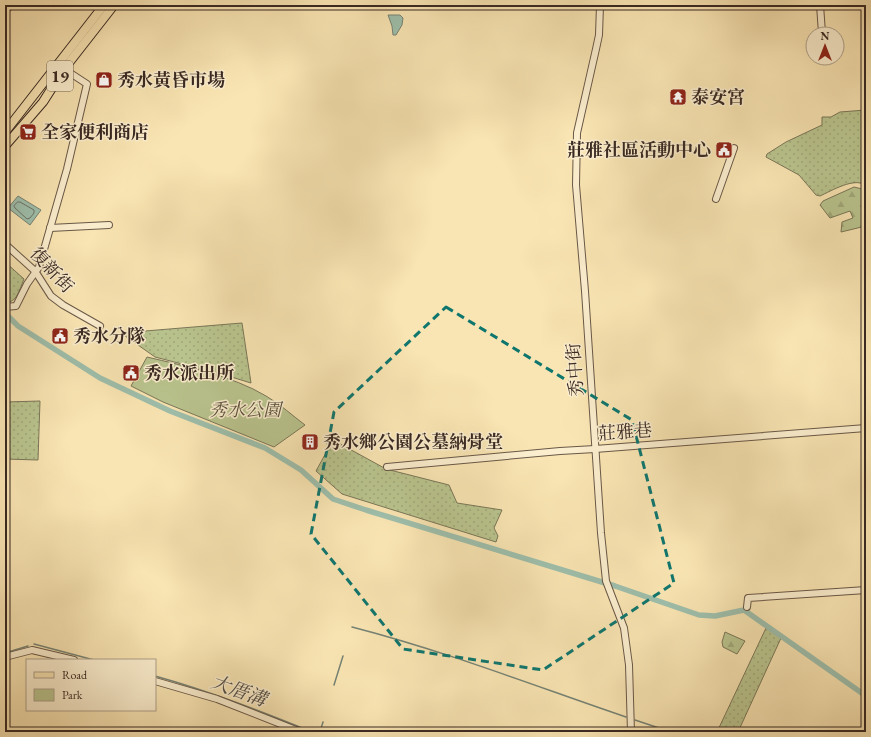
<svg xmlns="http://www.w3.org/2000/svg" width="871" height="737" font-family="'EB Garamond','Noto Serif TC',serif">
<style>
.grass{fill:url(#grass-dots);stroke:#7a7759}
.forest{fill:url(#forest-firs);stroke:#7a7759}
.park{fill:#bac58f;stroke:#7a7759}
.water{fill:#9ebfac;stroke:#768375}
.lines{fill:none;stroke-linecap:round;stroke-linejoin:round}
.shore{stroke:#6c7468;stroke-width:1}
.stream{stroke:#768375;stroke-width:1.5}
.canal{stroke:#9ebfac;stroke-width:5.5}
.minor-casing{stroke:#695847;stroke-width:8}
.major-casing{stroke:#392923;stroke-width:10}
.minor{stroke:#fbeece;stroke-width:6}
.major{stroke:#f9e5b3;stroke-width:8}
.marked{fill:none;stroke:#0f766e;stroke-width:3;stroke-dasharray:8 5;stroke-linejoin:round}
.labels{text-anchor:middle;stroke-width:3;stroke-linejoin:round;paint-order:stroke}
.shield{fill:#fbeece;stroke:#736456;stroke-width:1}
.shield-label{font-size:17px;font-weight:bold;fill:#392923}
.poi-label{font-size:18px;font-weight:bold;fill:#392923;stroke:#fbeece;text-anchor:start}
.street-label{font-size:18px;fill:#392923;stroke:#fbeece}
.park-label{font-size:18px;font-style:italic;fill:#59503e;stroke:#fbeece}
.water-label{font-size:19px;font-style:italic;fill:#524e45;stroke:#fbeece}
</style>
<defs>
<pattern id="grass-dots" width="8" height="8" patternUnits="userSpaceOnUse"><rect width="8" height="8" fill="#bac58f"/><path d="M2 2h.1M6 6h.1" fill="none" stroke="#a1a97b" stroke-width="1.8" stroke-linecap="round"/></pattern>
<pattern id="forest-firs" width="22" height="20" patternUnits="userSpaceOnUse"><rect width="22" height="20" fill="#bac58f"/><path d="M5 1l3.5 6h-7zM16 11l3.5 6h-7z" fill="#a1a97b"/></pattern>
</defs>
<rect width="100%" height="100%" fill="#f9e5b3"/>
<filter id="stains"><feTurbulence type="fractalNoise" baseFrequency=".005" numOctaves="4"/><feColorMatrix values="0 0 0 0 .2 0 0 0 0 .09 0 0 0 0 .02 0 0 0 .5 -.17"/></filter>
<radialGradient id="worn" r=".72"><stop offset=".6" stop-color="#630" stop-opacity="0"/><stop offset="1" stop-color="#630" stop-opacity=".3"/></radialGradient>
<g class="grass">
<path d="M866,110v76c-10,-10 -35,5 -46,10l-4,-1 -17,-20 -33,-18 1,-3 19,-12 36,-17v-8h9l9,-5z"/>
<path d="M5,262l19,17c-5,11 -6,23 -19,24z"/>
<polygon points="242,323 251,383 228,376 155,357 121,333"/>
<polygon points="40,401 38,460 5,459 5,402"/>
<polygon points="333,440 386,469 449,485 457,503 502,510 494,528 498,536 496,542 342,494 316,471"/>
<polygon points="766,628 781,638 738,732 717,732"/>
</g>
<g class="forest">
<polygon points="854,187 862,189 866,192 866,226 841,232 842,222 853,218 850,211 830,218 820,205 823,201"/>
<polygon points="725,632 745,641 737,654 723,647 722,642"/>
</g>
<path class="park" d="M147,357c38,9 86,19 119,39 14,8 27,20 39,29l-31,22 -111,-45 -32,-16z"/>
<g class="water">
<polygon points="388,15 400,15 403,18 402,25 396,35 393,35 392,26"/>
<polygon points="18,196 41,210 30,225 8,208"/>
</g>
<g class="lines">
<polygon class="shore" points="18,202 20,202 34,210 34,213 30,218 27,219 15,208 14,206"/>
<g class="stream">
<path d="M352,627c93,24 183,59 274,90"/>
<polyline points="34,644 94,660"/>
<polyline points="5,653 28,646"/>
<path d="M155,676c54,15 105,35 157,56"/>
<polyline points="334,685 343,656"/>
<polyline points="635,720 671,732"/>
<polyline points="320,732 323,722"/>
</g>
<polyline class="canal" points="5,313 18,326 100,378 170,411 265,448 301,470 333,499 366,510 615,586 699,615 715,616 744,610 866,696"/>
<g class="minor-casing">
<g id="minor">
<polyline points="600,5 599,35 596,49 577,133 576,185 585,291 601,533 606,581 624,628 629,665 631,732"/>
<polyline points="820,5 822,33"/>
<polyline points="5,10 12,5"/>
<polyline points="716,199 734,148"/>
<polyline points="50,228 109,225"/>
<polyline points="5,244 35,271 51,296 63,305 100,326"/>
<polyline points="5,307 16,306 27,284 39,267 67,169 87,84 61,67"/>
<polyline points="387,467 560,451 595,449 866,428"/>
<polyline points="747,607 748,598 866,590"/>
<polyline points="5,657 32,650 74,660"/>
<polyline points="155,681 217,699 301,732"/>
</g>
</g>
<g class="major-casing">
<g id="major">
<polyline points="5,132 104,5"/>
<polyline points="5,146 43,102 64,69 114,5"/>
</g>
</g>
<use href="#minor" class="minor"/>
<use href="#major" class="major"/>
</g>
<path class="marked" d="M446,307l186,113 42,163 -131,87 -140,-21 -92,-115 23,-122z"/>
<defs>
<g id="shop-square" transform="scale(0.9)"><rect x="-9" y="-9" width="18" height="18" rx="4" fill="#8f2418" stroke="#fbeece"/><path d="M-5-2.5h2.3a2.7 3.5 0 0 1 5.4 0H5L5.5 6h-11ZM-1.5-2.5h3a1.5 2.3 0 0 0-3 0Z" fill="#fff"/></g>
<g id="temple-square" transform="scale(0.9)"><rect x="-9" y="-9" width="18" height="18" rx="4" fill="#8f2418" stroke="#fbeece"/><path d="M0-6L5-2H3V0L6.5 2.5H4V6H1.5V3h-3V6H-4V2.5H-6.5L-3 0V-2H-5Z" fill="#fff"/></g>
<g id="supermarket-square" transform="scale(0.9)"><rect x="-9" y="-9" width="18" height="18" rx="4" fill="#8f2418" stroke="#fbeece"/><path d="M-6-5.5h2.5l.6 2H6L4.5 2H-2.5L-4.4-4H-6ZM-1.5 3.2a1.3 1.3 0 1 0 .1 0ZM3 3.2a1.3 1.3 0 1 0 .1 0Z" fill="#fff"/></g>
<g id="civic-square" transform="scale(0.9)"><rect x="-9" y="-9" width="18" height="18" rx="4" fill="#8f2418" stroke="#fbeece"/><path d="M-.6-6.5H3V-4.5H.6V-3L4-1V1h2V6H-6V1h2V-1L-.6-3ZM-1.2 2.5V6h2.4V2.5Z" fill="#fff"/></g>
<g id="building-square" transform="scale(0.9)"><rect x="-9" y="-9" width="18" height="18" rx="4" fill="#8f2418" stroke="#fbeece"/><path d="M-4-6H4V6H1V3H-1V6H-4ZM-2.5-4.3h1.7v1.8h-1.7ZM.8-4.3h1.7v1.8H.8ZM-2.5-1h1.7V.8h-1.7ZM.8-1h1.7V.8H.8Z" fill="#fff"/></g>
</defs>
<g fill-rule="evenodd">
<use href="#shop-square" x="104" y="80"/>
<use href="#temple-square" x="678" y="97"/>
<use href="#supermarket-square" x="28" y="132"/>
<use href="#civic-square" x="724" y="150"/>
<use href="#civic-square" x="60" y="336"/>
<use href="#civic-square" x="131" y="373"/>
<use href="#building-square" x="310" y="442"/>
</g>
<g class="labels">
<rect class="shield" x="47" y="61" width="26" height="30" rx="3"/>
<g class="shield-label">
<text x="60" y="82">19</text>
</g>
<g class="poi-label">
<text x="117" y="86">秀水黃昏市場</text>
<text x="691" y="103">泰安宮</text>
<text x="41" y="138">全家便利商店</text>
<text x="711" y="156" text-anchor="end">莊雅社區活動中心</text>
<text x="73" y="342">秀水分隊</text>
<text x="144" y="379">秀水派出所</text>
<text x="323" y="448">秀水鄉公園公墓納骨堂</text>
</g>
<g class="street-label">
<text transform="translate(52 270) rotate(47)" y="6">復新街</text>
<text transform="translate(575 370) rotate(-94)" y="6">秀中街</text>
<text transform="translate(625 432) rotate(-4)" y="6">莊雅巷</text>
</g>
<g class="park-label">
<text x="245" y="416">秀水公園</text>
</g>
<g class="water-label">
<text transform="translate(239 690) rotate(20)" y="7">大厝溝</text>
</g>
</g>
<rect width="871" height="737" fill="none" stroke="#f9e5b3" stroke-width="20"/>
<rect x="6" y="6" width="859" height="725" fill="none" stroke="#392923" stroke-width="2"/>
<rect x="10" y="10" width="851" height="717" fill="none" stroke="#392923"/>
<rect x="26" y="659" width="130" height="52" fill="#fbeece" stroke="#ad9f8a"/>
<rect x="34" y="672" width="20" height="6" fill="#f9e5b3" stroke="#ad9f8a"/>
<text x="62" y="679" font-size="12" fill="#392923">Road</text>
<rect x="34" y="689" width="20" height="12" fill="#bac58f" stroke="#ad9f8a"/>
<text x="62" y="699" font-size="12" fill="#392923">Park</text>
<g transform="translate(825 46)"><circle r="19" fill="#fbeece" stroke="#ad9f8a"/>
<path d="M0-3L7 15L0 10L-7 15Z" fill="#8f2418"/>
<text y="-6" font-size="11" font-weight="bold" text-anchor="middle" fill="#392923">N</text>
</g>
<rect width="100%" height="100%" filter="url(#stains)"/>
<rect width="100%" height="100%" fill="url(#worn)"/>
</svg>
